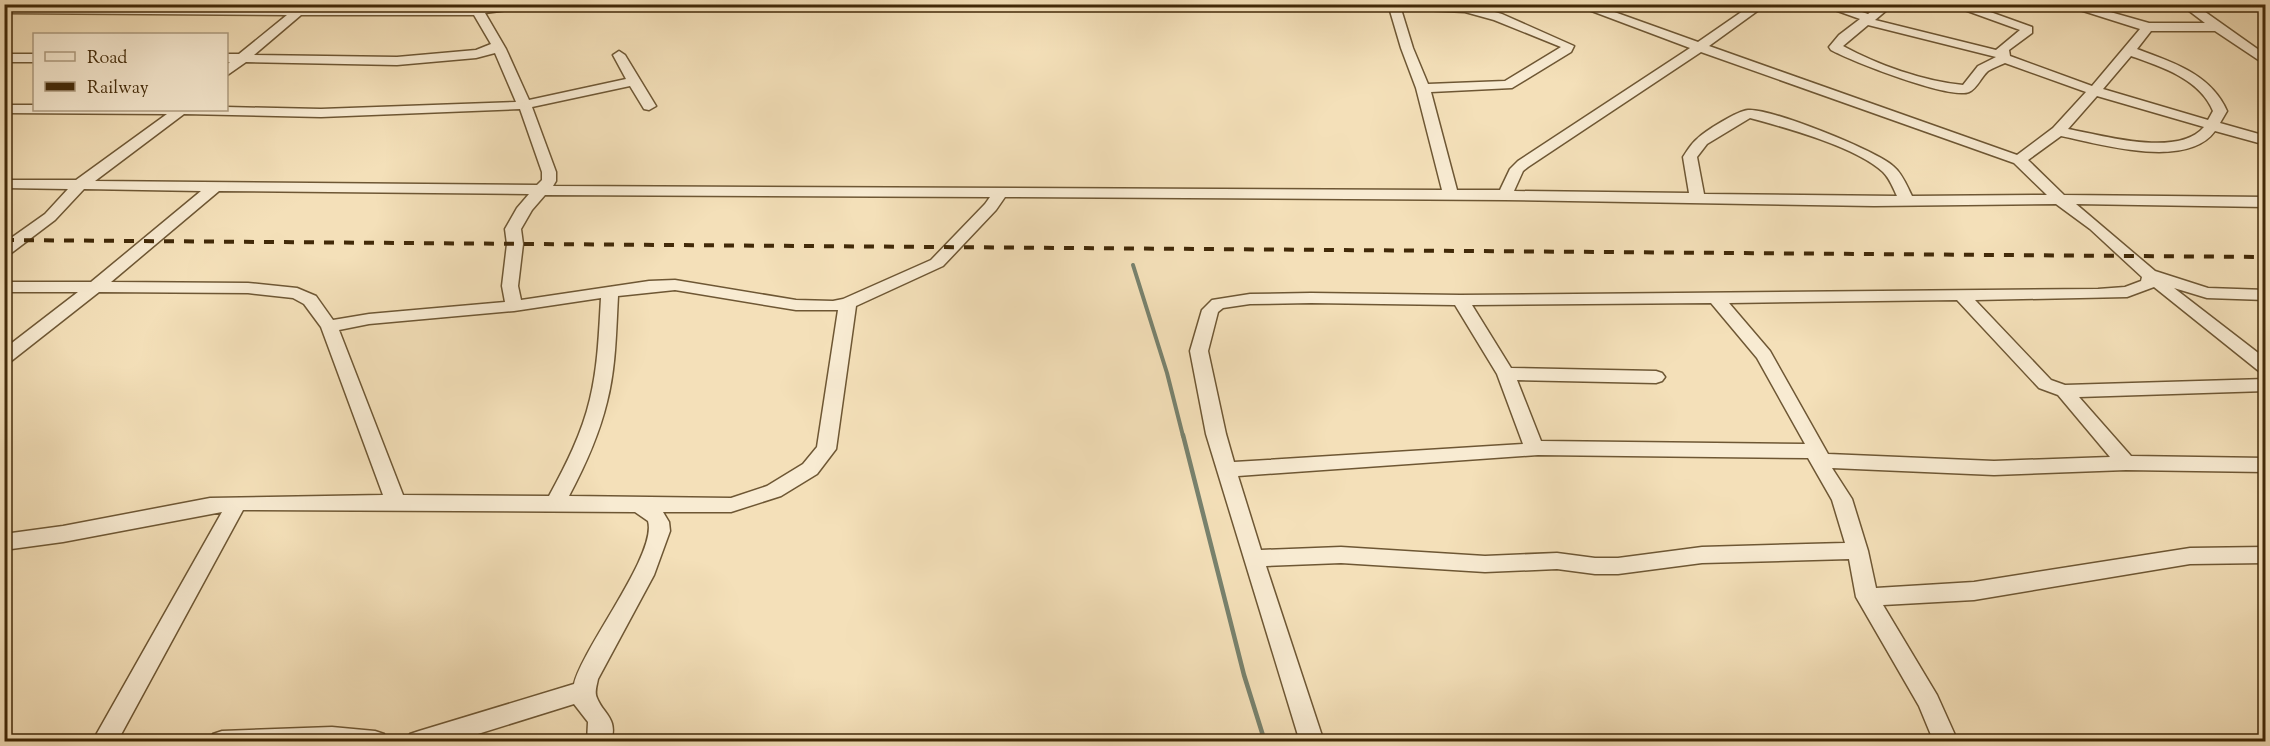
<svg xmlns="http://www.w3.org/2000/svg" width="2270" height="746" font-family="'Sorts Mill Goudy',serif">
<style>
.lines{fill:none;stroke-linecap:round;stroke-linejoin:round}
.stream-far1{stroke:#78826e;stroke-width:4}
.stream{stroke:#78826e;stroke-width:4.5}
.minor-casing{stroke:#6e5734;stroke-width:3}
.minor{fill:#f8ebd2;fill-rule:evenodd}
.rail{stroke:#412908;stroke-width:4;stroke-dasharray:10 10;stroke-linecap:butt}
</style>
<rect width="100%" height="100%" fill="#f4e0b9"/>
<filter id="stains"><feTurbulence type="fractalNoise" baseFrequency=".00333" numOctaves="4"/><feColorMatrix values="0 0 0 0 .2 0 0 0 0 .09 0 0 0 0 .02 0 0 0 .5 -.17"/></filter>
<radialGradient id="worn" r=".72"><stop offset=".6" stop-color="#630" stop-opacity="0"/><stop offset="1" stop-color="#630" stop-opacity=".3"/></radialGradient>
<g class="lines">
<polyline class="stream-far1" points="1133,265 1167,373 1183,436"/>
<polyline class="stream" points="1183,435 1244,675 1265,742"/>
<g class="minor-casing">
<g id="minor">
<path d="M496,4h32l-6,4 -37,5 21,36 23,51 97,-21 -13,-24 6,-4 6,4 31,51 -7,4 -5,-1 -14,-23 -98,21 24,65v9l-3,5 889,4 -26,-102 -15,-40 -13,-44h78l36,10 72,32 -3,6 -59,36 -81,4 26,98h43l10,-21 8,-8 172,-113 -117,-44h19l106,38 55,-38h14l-58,42 308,109 36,-27 33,-36 -81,-29c-5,2 -12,5 -17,8 -7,6 -11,18 -19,21 -19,8 -118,-31 -138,-42l-2,-3 10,-12 21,-16 -42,-15h20l30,10 12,-10h14l-19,16 121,30 24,-20 -72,-26h20l64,23v6l-23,17 1,6 82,30 48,-57 -79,-25h21l67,19h56l-25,-19h14l72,51v10l-51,-34h-64l-14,18c35,13 74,25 90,62l-7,12 46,13v9l-51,-14c-28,39 -115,13 -154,5l-33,24 36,35 202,2v10l-190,-3 79,67 53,17 58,2v10l-59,-2 -33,-10 92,71v15l-6,-2 -106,-85 -27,10 -152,3 76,80 14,5 201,-6v12l-187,6 52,59 135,2v14l-140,-2 -132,5 -162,-7 20,31 16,52 8,37 98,-6 216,-34 76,-1v16l-76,1 -216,36 -91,5 54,90 18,40v7h-24v-7l-12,-29 -63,-109 -7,-38 -147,4 -84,11h-23l-38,-5 -72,3 -144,-9 -75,3 58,176h-24l-94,-308 -16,-83 12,-41 10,-10 38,-6 61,-1 149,2 638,-6 27,-2 16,-6 1,-4 -52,-48 -34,-25 -182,2 -369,-6 -500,-3 -9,13 -53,56 -87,40 -20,143 -19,25 -36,22 -50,16h-68l6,10 1,9 -16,44 -56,104c-1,6 -4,13 -1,19 7,17 21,20 14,44h-24l1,-20 -14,-18 -122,38h-45l3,-8 9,-3 155,-47c9,-37 84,-131 74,-163l-13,-9 -392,-2 -126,232h-25l130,-230 -159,30 -59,8v-16l59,-8 147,-28 173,-3 -62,-168 -17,-23 -11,-6 -45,-5 -149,-1 -89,70 -6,2v-15l74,-57h-74v-10h87l110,-91 -117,-2 -29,31 -45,34 -6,2v-13l41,-29 23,-25 -64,-1v-8h72l91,-66 -163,-1v-8h30v5h192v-3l95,2 195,-7 -21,-49 -19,5 -79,7 -151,-3 -20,14v-11l4,-3h-4v-8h13l48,-39 -283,-2v-8l436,4zM1401,9l64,3 29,8 67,27 -56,34 -77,3 -15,-36zM301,15h173l17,29 -15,6 -79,7 -143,-2zM1868,25l128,32 -18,9 -15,19c-40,-4 -85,-20 -120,-39zM1701,52l313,111 33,32 -135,1c-5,-10 -10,-23 -19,-30 -18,-16 -123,-58 -145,-56 -11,1 -43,21 -51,29 -6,5 -10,12 -14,18l6,36 -175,-2 9,-20 5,-4zM2131,56c31,11 69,23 82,55l-5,9 -105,-31zM2097,96l107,31c-26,31 -102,8 -136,2zM520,109l22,63v8l-5,5 -442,-4 89,-67 137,3zM1750,118c37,10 106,29 133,54 7,7 10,16 14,24l-193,-2 -7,-37 10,-13zM219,191l310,3 -12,14 -12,21 2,15 -5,42 3,16 -136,12 -36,6 -17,-24 -19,-8 -49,-5 -137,-1zM545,195l445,2 -5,7 -54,56 -88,39 -10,2 -37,-1 -121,-20 -26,1 -128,19 -3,-14 5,-42 -2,-15 11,-19zM675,290l121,20h42l-21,137 -14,17 -36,22 -36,12 -162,-2c16,-30 30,-61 38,-94 9,-35 9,-71 11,-106zM601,298c-2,34 -3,68 -11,101 -8,34 -24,66 -41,97l-146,-1 -64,-165 30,-6 145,-13zM1957,300l82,88 19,7 52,62 -116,4 -166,-7 -58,-103 -41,-48zM1311,303l144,2 42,69 26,70 -289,18 -8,-28 -18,-83 10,-39 5,-4 27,-4zM1711,303l46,55 48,86 -264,-3 -24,-61 139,3 6,-2 3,-4 -3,-4 -6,-2 -145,-3 -39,-63zM1538,455l270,3 24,42 13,43 -143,4 -84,11h-23l-38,-5 -72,3 -144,-9 -80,3 -23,-74z"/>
<rect x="4" y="54" width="30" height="8"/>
<polygon points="332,727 375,731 384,734 387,742 210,742 213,734 222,731"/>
</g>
</g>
<use href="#minor" class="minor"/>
<polyline class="rail" points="4,240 2266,257"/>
</g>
<rect width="2270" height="746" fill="none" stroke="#f4e0b9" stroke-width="24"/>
<rect x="6" y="6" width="2258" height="734" fill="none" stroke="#412908" stroke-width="3"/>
<rect x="12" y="12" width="2246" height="722" fill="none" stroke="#412908" stroke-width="1.5"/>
<rect x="33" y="33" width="195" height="78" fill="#f8ebd2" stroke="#af9d81" stroke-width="1.5"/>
<rect x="45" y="52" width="30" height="9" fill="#f8ebd2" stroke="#af9d81" stroke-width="1.5"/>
<text x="87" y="63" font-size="18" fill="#412908">Road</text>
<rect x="45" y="82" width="30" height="9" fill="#412908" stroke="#af9d81" stroke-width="1.5"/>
<text x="87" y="93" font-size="18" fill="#412908">Railway</text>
<rect width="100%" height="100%" filter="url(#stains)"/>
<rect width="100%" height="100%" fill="url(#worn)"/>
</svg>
